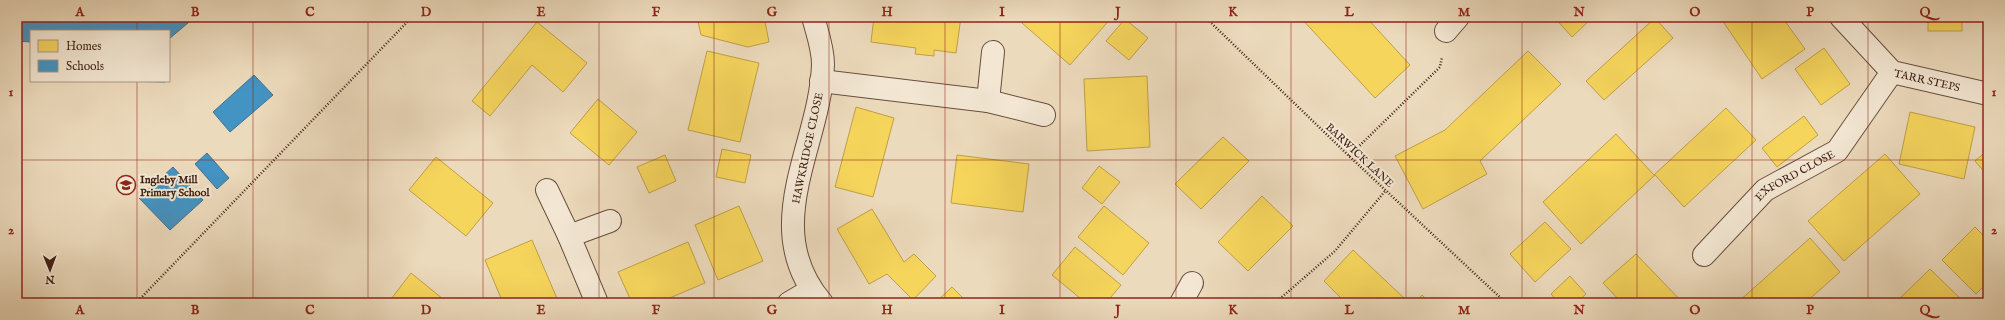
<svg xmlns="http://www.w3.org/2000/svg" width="2005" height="320" font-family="'IM FELL English',serif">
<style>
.homes{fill:#f6d55c;stroke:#bf9f47}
.schools{fill:#4393c3;stroke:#42708f}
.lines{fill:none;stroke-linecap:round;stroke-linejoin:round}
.minor-casing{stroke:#6a4e3f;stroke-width:24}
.path{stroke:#3f2015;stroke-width:2.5;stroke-dasharray:1 2;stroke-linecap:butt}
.minor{stroke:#f3e7d3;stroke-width:22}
.grid{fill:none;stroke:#8f2418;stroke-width:1;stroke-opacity:0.55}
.labels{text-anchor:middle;stroke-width:4;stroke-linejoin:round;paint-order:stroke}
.street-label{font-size:11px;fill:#3f2015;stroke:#f3e7d3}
.poi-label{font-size:11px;font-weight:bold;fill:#3f2015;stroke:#f3e7d3;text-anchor:start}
.neatline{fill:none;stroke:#8f2418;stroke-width:1.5}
.grid-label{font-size:13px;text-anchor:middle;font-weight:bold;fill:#8f2418}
</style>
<rect width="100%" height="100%" fill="#ecdabc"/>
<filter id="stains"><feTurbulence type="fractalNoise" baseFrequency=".005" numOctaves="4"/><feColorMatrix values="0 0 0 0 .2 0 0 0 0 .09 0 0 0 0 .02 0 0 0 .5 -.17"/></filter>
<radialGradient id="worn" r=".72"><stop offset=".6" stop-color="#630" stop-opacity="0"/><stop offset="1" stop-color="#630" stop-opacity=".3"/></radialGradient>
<g class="homes">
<polygon points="697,17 743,17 743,19 764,17 769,42 748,47 701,35"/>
<polygon points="874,17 961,17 956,53 934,50 934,56 915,54 916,48 871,42"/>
<polygon points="1027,17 1112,17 1070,65 1022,23"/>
<polygon points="1300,17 1366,17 1410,65 1375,98"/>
<polygon points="1554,17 1593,17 1572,37"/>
<polygon points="1720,17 1782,17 1805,49 1762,79"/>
<rect x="1928" y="17" width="34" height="14"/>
<polygon points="1655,18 1673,38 1604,100 1586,81"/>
<polygon points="1125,19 1148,38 1129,60 1106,41"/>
<polygon points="537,22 587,63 563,92 532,65 490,116 472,101"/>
<polygon points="1824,48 1850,84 1821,105 1795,69"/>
<polygon points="707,51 759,63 740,142 688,130"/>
<polygon points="1528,51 1561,84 1480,161 1487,174 1423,209 1395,156 1445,130"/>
<polygon points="1147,76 1150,147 1087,151 1084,79"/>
<polygon points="598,99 637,132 609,165 570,133"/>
<polygon points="856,107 894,118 873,197 835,187"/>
<polygon points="1726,108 1756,140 1684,207 1655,175 1581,244 1543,202 1616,134 1654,175"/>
<polygon points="1910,112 1975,127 1964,179 1899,164"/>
<polygon points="1804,116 1818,135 1777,167 1762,148"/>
<polygon points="1223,137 1249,161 1201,209 1175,184"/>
<polygon points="722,149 751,155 745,183 716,177"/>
<polygon points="1988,150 1988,176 1975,161"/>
<polygon points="1885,154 1920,194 1844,261 1808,221"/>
<polygon points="665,155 676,181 649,193 637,167"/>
<polygon points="957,155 1029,164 1023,212 951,203"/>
<polygon points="436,157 493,203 466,236 409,190"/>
<polygon points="1099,166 1120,182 1102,204 1082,188"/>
<polygon points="1262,196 1293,226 1248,271 1218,242"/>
<polygon points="739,206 763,261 718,280 695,225"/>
<polygon points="1104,206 1149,243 1123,275 1078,237"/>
<polygon points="872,209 904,262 914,254 936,276 913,300 887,274 869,284 837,229"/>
<polygon points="1545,222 1571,249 1535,282 1510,254"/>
<polygon points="1975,227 1988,240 1988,282 1976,294 1942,260"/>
<polygon points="1810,238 1840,272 1805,303 1738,302"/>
<polygon points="532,240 559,303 503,303 485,260"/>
<polygon points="688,242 705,283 658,303 632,303 618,272"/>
<polygon points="1075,247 1121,285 1106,303 1086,303 1052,275"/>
<polygon points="1353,250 1404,298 1399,303 1346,303 1324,281"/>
<polygon points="1636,254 1683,303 1622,303 1603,283"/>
<polygon points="1930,269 1965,303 1895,303"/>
<polygon points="411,273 448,303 388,303"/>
<polygon points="1570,276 1586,294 1576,303 1559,303 1551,294"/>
<polygon points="952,287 968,303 935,303"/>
<polygon points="1422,295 1430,303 1414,303"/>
</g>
<g class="schools">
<polygon points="17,17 195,17 169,39 169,31 31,31 31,42 17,41"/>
<polygon points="254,75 273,95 230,132 213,112"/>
<polygon points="125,81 165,81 165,82"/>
<polygon points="207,153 229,178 217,189 195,164"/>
<polygon points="173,167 203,200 170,230 139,198"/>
</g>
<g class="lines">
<g class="minor-casing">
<g id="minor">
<path d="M813,17c4,15 10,31 10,47 -2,81 -66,163 -1,239"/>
<path id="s1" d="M1841,17l51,55 96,22"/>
<polyline points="1446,31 1458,17"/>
<polyline points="821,81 988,101 1044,115"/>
<polyline points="988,101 993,52"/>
<polyline points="547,190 569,236 597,303"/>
<polyline points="569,236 610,221"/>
<path id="s2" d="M1704,255l61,-65 72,-39 55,-79"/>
<polyline points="789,303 811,290"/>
<polyline points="1181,303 1192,283"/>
</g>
</g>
<g class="path">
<polyline points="1205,17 1349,156 1506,303"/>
<polyline points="1349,156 1440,67 1442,57"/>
<polyline points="136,303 412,17"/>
<polyline points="1275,303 1335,251 1386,190"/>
</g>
<use href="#minor" class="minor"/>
</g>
<path class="grid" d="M137,17v14M253,17v286M368,17v286M483,17v286M599,17v286M714,17v286M829,17v286M945,17v286M1060,17v286M1176,17v286M1291,17v286M1406,17v286M1522,17v286M1637,17v286M1752,17v286M1868,17v286M137,81v222M17,160h1971"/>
<defs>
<g id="school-ring" transform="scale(1)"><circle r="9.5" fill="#f3e7d3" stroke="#8f2418" stroke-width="1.5"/><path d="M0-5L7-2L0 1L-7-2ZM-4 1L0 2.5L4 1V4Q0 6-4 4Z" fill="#8f2418"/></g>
</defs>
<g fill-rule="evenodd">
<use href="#school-ring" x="126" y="185"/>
</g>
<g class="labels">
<g class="street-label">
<text dy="4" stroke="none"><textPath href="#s1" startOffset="111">TARR STEPS</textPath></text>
<text transform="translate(807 148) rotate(-78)" y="4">HAWKRIDGE CLOSE</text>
<text transform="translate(1360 155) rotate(43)" y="4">BARWICK LANE</text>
<text dy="4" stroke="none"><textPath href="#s2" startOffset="122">EXFORD CLOSE</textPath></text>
</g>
<g class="poi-label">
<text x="140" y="183">Ingleby Mill<tspan x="140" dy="13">Primary School</tspan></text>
</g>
</g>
<rect width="2005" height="320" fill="none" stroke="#ecdabc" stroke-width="44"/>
<rect x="30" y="30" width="140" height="52" fill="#f3e7d3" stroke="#ab9787"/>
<rect x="38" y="40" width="20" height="12" fill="#f6d55c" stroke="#ab9787"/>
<text x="66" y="50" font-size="12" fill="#3f2015">Homes</text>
<rect x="38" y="60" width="20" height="12" fill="#4393c3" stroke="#ab9787"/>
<text x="66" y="70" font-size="12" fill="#3f2015">Schools</text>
<g transform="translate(50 270) rotate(179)" stroke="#f3e7d3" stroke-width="3" paint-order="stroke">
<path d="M0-3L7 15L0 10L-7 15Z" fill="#3f2015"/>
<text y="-6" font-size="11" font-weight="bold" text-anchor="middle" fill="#3f2015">N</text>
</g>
<rect x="22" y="22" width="1961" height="276" class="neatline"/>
<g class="grid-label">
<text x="80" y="16">A</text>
<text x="195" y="16">B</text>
<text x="310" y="16">C</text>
<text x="426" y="16">D</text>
<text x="541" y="16">E</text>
<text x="656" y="16">F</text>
<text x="772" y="16">G</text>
<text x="887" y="16">H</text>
<text x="1002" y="16">I</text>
<text x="1118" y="16">J</text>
<text x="1233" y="16">K</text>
<text x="1349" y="16">L</text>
<text x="1464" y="16">M</text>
<text x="1579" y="16">N</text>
<text x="1695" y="16">O</text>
<text x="1810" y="16">P</text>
<text x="1925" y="16">Q</text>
<text x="11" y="96">1</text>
<text x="1994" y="96">1</text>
<text x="11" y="234">2</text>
<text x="1994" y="234">2</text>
<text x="80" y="314">A</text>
<text x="195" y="314">B</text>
<text x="310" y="314">C</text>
<text x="426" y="314">D</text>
<text x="541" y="314">E</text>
<text x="656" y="314">F</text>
<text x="772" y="314">G</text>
<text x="887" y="314">H</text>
<text x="1002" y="314">I</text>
<text x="1118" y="314">J</text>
<text x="1233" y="314">K</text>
<text x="1349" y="314">L</text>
<text x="1464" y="314">M</text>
<text x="1579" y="314">N</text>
<text x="1695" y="314">O</text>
<text x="1810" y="314">P</text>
<text x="1925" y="314">Q</text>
</g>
<rect width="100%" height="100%" filter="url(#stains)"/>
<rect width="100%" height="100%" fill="url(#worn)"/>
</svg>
